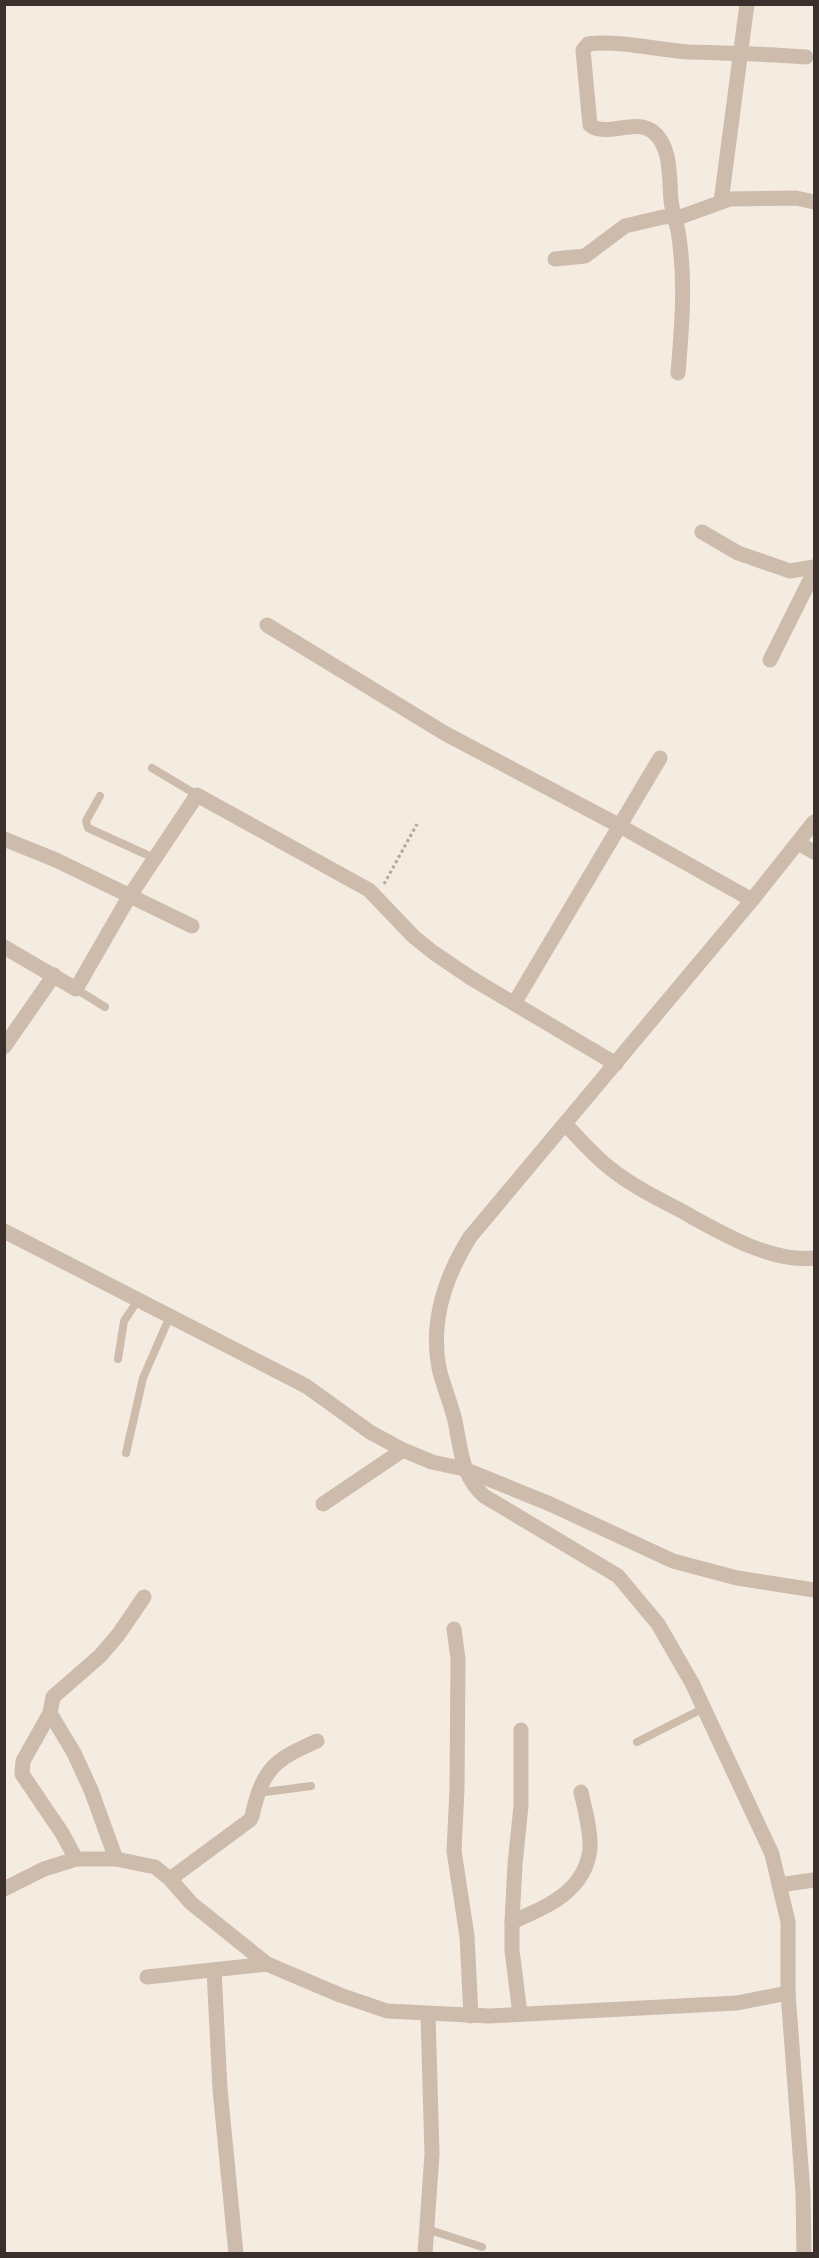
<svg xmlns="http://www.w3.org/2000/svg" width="819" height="2258" font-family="'Fira Sans',sans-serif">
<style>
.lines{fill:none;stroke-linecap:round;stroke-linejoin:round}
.path{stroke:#b9a596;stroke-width:3;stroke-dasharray:3 3;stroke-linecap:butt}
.lane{stroke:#cdbbac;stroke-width:8}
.street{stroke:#cdbbac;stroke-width:15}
</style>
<rect width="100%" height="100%" fill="#f4ebe1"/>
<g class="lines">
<polyline class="path" points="384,884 417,824"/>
<g class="lane">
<polyline points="152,768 197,795"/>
<polyline points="100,796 86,821 88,828 154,858"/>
<polyline points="76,989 105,1007"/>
<polyline points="118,1359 124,1321 138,1300"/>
<polyline points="126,1453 143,1378 170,1316"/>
<polyline points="637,1742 704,1708"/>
<polyline points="258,1793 311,1786"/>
<polyline points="427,2229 482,2247"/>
</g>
<g class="street">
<polyline points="721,202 747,4"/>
<polyline points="555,259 585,256 625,226 663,217 683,216 730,199 796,198 814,202"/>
<path d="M678,373c4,-47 8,-95 0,-142 -2,-10 -6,-20 -7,-31 -2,-21 1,-55 -19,-69 -18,-13 -45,7 -62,-6l-7,-75 5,-6c33,-4 68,6 101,8 39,1 78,2 117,5"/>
<polyline points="702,532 738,553 790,571 814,567"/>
<polyline points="267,625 446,734 620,826 752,900"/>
<polyline points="770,660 814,572"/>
<polyline points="4,839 56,860 192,926"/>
<polyline points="798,843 814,852"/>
<polyline points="4,947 76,989 129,897 197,795 369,890 414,937 434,953 471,978 616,1064"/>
<polyline points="515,1002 660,758"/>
<polyline points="4,1047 54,975"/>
<path d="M565,1124c15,15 29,32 46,45 20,16 44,28 67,40 38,21 91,54 136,49"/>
<polyline points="4,1231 306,1386 370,1432 403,1450 432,1462 464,1469 550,1504 673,1561 737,1578 814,1590"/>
<polyline points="323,1504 403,1450"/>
<polyline points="454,1629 458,1659 457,1789 454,1851 467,1936 471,2016"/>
<polyline points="50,1713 74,1753 91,1790 116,1859"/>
<polyline points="76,1859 62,1833 22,1774 23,1761 50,1713 53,1697 100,1656 118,1635 144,1597"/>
<path d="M170,1879l80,-59 2,-4c11,-48 22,-56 65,-75"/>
<polyline points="779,1885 814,1880"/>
<polyline points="4,1889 44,1869 76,1859 116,1859 155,1867 170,1879 191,1903 267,1964 340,1995 387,2011 489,2016 737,2003 788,1993"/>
<path d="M512,1922c34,-15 73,-30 78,-73 1,-18 -5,-39 -9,-57"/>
<polyline points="214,1970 220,2089 236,2254"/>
<polyline points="147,1977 267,1964"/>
<polyline points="520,2014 512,1950 512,1922 515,1864 521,1806 521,1730"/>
<polyline points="425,2254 432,2154 428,2014"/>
<path d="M804,2254l-1,-61 -15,-200v-71l-16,-68 -80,-171 -34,-59 -40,-48 -134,-80c-23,-21 -23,-47 -29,-75 -4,-18 -12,-35 -16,-53 -9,-47 6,-91 31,-131l282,-337 62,-78"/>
</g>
</g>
<rect width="819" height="2258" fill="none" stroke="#3b302b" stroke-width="12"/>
</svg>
